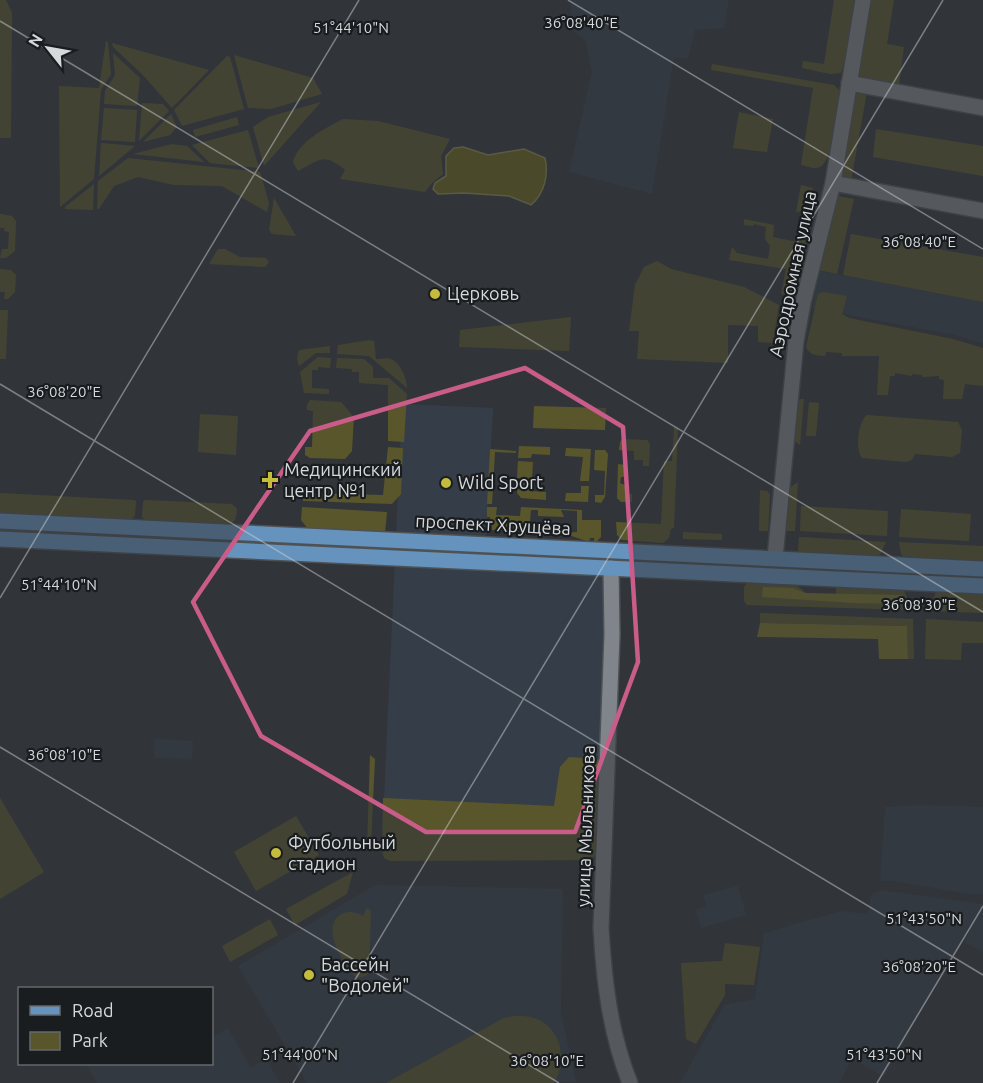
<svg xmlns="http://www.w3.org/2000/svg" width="983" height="1083" font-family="Ubuntu,sans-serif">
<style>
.built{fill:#353e48}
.green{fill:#59562c}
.forest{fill:#797329}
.water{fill:#696315;stroke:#8a8651;stroke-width:1.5}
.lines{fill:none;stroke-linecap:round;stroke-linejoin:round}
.minor-casing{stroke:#4e5255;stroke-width:18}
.major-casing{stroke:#4e5255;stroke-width:18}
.minor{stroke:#80858b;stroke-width:15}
.major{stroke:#6593bd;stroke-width:15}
.marked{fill:none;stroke:#c95c88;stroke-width:4.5;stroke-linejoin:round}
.ticks{fill:none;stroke:#d6d9dc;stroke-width:1.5;stroke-opacity:0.45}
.poi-dot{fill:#c5bc3d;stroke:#1a1d1f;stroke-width:2}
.labels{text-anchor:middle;stroke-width:4.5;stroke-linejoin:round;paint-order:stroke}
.street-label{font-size:18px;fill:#d6d9dc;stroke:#1a1d1f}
.poi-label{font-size:18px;fill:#d6d9dc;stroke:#1a1d1f;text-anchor:start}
.ticks-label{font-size:15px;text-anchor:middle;fill:#d6d9dc;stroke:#1a1d1f;stroke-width:4.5;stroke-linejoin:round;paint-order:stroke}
</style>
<rect width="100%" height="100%" fill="#31353a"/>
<g class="built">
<polygon points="571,0 729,0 724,28 695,30 688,59 674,57 652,194 569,172 592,72 586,41 570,27"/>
<polygon points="820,271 983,302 983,343 954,335 812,308"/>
<polygon points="402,404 493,408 484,569 609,575 599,808 384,799"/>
<polygon points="155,739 193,741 192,759 154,758"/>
<polygon points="919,805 983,807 983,894 968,894 894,881 880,881 885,807"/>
<polygon points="375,885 563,889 561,1012 576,1082 307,1083 238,966"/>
<polygon points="738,886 746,915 701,928 696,909 706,906 703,895"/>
<polygon points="881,890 983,904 983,952 964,942 970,930 970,925 967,926 967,931 884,1077 852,1059 839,1083 680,1083 724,1005 755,999 764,933 842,911 868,914 871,894"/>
<polygon points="228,1028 251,1068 266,1059 280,1083 97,1083 85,1064 212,1064 212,1038"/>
</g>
<g class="green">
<polygon points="0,0 6,0 12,13 11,138 0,138"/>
<polygon points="834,0 855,0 846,56 841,73 830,74 802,68 803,61 824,64"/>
<polygon points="869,0 894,0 887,44 904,47 899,84 961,95 960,100 858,81"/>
<polygon points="106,41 108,42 111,74 101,90 94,179 60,207 59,86 99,88"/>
<polygon points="112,43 209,70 172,108 142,74 113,47"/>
<polygon points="113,53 140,78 137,106 104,104 105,91 115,75"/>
<polygon points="234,55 313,78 322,94 271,109 248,108"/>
<polygon points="227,56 230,57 244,109 182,126 174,110"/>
<path d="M712,64l122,21 5,5c-2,16 -5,70 -19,77 -6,3 -13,-1 -19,-2l12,-77 -102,-18z"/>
<polygon points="858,84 868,86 850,187 839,185"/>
<polygon points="321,102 264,166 253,127 268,117"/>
<polygon points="142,103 163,104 169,111 139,141"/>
<polygon points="104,108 137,110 135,142 101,140"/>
<polygon points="739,112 773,119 767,152 733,148"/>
<polygon points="171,114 177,127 170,135 143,142"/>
<polygon points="237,117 239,125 195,137 193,130"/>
<path d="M343,119l35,2 72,18 -9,17 2,18 -12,10 -6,8 -85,-13 5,-9c-22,-18 -25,-10 -47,1l-5,-9c6,-21 31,-33 50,-43z"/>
<polygon points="876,129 983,146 983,176 873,157"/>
<polygon points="248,130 259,168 210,163 192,145"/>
<polygon points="101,143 135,146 99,176"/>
<polygon points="172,144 187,146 204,162 133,154"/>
<polygon points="128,158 260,172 269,203 267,212 222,186 174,185 138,177 114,186 99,209 97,209 98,181"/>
<polygon points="94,184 93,210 65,209 65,207"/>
<polygon points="801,185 813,188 807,211 796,212"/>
<polygon points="838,196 854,199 837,274 818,270 833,201"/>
<polygon points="274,198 296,236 272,234 269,230"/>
<polygon points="0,214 12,216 16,221 15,251 6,258 0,258 2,249 8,249 9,232 4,231 4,228 0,228"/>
<polygon points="744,219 774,225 773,237 797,242 800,231 807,245 798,290 788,295 781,294 786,269 729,260 732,247 737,253 768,259 770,246 765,239 766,227 754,224 753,226 744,225"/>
<polygon points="851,234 983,257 983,302 843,275"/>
<polygon points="218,249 225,249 240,257 266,258 269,262 265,267 209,264"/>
<polygon points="657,261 671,269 744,287 779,305 773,343 758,342 758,326 728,325 728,363 637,359 639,331 629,331 635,285 644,267"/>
<polygon points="0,269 11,270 16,275 15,292 8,299 4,299 5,292 0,292"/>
<path d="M823,292l24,4 -5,18 7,4 104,21 30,9v38l-18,-2 -3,15h-19l1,-19 -5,-1v-3l-17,1v-2l-10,-1v2l-17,-3v3h-5l-2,19h-11l2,-39h-37v-3l-16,-1 -1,4c-9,-1 -15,0 -19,-9l12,-53z"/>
<polygon points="0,310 8,310 6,359 0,359"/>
<polygon points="571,317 569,351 459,347 460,330"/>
<path d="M370,340l4,1 2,18c4,0 11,-1 15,0 9,4 16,19 16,29l-38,-32 -32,-2 1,-9z"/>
<polygon points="330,346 330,353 316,353 299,366 297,358 299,350"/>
<polygon points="318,357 331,358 330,368 318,367 318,370 312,370 312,388 329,389 329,394 304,393 300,372"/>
<polygon points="337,358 364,359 373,367 373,378 389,378 407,394 404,442 388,441 388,385 359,383 359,372 352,372 352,369 336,368"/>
<polygon points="801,399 804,399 800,445 793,440 795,404"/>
<polygon points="310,400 341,402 354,417 352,451 345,459 310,458 305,455 305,447 312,447 313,411 307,410 307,405"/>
<polygon points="809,402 819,403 816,436 806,436"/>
<polygon points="534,406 606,408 605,430 533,428"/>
<polygon points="200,414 238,416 236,455 198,452"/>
<path d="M867,415l91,7 4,8 -2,23 -8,4 -37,-3 -3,6 -6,2 -44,-4c-7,-9 -4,-36 5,-43z"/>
<polygon points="674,427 678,428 674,528 671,529 669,538 663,543 622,540 617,535 616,522 661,524 664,461 672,461"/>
<polygon points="622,439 647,440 650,444 649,466 643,466 643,460 634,460 634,451 619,450 620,442"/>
<polygon points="519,446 550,447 550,455 532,454 531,458 518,458"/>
<polygon points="388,447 403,448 401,494 392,504 303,501 303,493 383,495"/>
<polygon points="566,448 591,449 589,481 580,481 583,457 565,456"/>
<polygon points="490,449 516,451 516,453 495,452 492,504 487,504"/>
<polygon points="595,450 605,450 608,454 605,497 601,503 595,502 595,495 604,495 605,471 594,470"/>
<polygon points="518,461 533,462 532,479 517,478"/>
<polygon points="618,464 626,465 625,477 621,477 620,483 625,485 625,493 632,494 632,502 621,502 617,498"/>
<polygon points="517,482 530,483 530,491 546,492 546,500 521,498 517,493"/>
<polygon points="798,482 795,531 786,531 789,488"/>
<polygon points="581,486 589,486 588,502 565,501 566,493 581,493"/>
<polygon points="760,490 767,491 770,494 768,531 759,531"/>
<polygon points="0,493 133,500 136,501 135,516 130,520 0,513"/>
<path d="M145,500l87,4 5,5c-1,8 0,12 -8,15l-83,-3 -4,-4 1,-15z"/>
<polygon points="801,506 888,511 887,536 800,531"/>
<polygon points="302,507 387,512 385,533 308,529 301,520"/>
<polygon points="487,507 497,507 496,515 520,516 521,507 582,510 582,520 601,520 601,537 596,542 594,542 594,538 590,538 589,542 563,533 577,532 577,511 561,510 564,517 538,516 538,510 531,510 529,533 492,530 490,517 487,517"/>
<polygon points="901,509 971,514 969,541 899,537"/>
<polygon points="0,528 605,556 604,564 0,534"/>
<polygon points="683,532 722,534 722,540 683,539"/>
<polygon points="799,537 886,542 879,557 798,552"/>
<polygon points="899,542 983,546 983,562 905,558 901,554"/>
<polygon points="634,557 983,574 983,579 634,562"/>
<polygon points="749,580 794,583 806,593 836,595 836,588 842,585 903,588 912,610 747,605 744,601 744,587"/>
<polygon points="937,590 983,592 983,613 928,611"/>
<polygon points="760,613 913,619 914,659 908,659 907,626 760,623"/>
<polygon points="926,619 983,622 983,643 962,643 961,660 925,659"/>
<polygon points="370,755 375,759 371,844 367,849"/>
<polygon points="569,757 597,759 603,764 598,852 590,860 390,861 384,858 382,851 383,798 554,806 560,767"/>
<polygon points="0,798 44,872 0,899"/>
<polygon points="296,816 319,855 256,891 234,852"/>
<polygon points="353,872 347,894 295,925 286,909"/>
<path d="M367,908l4,3 -2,61 -3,4 -9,2c-12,-11 -37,-50 -17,-63 8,-5 15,-3 23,1z"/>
<polygon points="270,919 278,935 230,962 222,946"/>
<polygon points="725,943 760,947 754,985 725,984 725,995 696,1044 686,1039 681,963 722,961"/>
<path d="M514,1016c9,0 17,0 25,4 23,11 28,42 15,63h-168l118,-65z"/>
</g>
<g class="forest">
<polygon points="763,587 793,588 805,593 902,595 905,604 855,603 762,597"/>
<polygon points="760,623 907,626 908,659 879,659 878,639 757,637"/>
</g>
<path class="water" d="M463,147l25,8 36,-6 21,9c4,17 -1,36 -14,47l-22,-9 -45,-3 -26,1 -5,-5 2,-6 11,-7v-20l8,-8z"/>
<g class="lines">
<g class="minor-casing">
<g id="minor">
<polyline points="849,83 983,108"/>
<polyline points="833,183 983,211"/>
<polyline points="775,558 796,341 803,303 833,183 863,0"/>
<path d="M611,568l1,67 -11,293c3,53 9,105 29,155"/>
</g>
</g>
<g class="major-casing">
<g id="major">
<polyline points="0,521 983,569"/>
<polyline points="0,539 983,586"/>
</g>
</g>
<use href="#minor" class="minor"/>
<use href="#major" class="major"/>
</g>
<path d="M0 0H983V1083H0ZM525,368l98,59 15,235 -63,170h-149l-165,-96 -68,-134 117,-171z" fill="#31353a" fill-opacity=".55" fill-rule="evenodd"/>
<path class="marked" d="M525,368l98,59 15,235 -63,170h-149l-165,-96 -68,-134 117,-171z"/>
<path class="ticks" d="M568,0l415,249M0,21l983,591M0,384l983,591M0,598l359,-598M0,747l559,336M293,1083l650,-1083M877,1083l106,-177"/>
<g class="poi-dot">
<circle cx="435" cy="294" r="6"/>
<path d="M267 471h6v6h6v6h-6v6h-6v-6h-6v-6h6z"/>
<circle cx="446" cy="483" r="6"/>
<circle cx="276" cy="853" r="6"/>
<circle cx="309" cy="975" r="6"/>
</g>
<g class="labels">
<g class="street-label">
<text transform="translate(793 274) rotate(-78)" y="6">Аэродромная улица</text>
<text transform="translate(493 525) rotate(3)" y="6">проспект Хрущёва</text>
<text transform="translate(586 826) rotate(-88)" y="6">улица Мыльникова</text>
</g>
<g class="poi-label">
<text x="447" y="300">Церковь</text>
<text x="284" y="476">Медицинский<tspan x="284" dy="21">центр №1</tspan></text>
<text x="458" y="489">Wild Sport</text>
<text x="288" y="849">Футбольный<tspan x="288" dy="21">стадион</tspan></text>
<text x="321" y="971">Бассейн<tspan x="321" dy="21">"Водолей"</tspan></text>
</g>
</g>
<g class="ticks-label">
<text x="581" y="28">36°08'40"E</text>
<text x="351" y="33">51°44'10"N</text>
<text x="919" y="247">36°08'40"E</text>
<text x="64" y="397">36°08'20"E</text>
<text x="59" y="590">51°44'10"N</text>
<text x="919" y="610">36°08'30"E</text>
<text x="64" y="760">36°08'10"E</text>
<text x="924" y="924">51°43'50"N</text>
<text x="919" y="972">36°08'20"E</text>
<text x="300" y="1060">51°44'00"N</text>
<text x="884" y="1060">51°43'50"N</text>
<text x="547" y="1066">36°08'10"E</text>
</g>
<rect x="18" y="987" width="195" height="78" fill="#1a1d1f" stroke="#65686b" stroke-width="1.5"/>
<rect x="30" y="1006" width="30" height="9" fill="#6593bd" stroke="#65686b" stroke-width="1.5"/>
<text x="72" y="1017" font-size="18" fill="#d6d9dc">Road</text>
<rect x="30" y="1032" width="30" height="18" fill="#59562c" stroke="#65686b" stroke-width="1.5"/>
<text x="72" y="1047" font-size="18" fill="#d6d9dc">Park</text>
<g transform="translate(48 48) rotate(301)" stroke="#1a1d1f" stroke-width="4.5" paint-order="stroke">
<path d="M0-4.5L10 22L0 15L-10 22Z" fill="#d6d9dc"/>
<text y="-9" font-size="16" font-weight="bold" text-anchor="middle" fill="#d6d9dc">N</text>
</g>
</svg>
